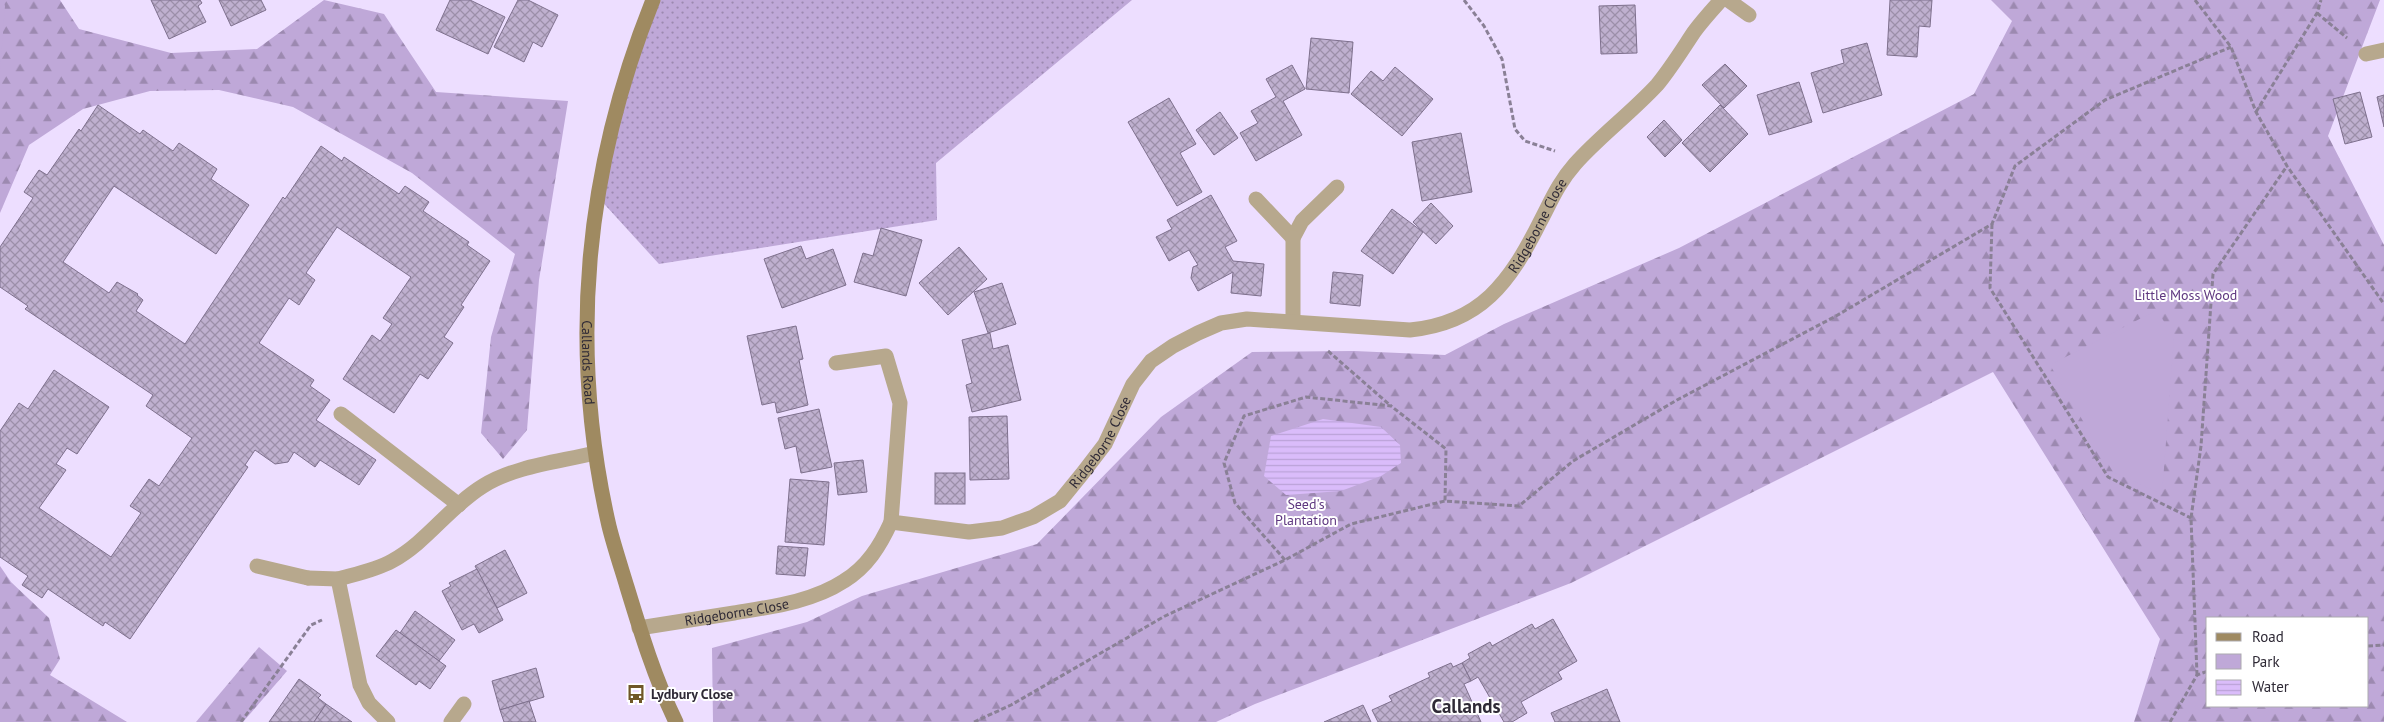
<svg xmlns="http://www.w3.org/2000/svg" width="2384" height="722" font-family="'PT Sans',sans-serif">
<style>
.grass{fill:url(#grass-dots)}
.forest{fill:url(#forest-firs);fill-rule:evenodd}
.park{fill:#bfa8d8}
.water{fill:url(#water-rules)}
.building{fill:url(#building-cross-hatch);stroke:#7e708d}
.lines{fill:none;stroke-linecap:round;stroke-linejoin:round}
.path{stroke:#8a8096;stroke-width:3;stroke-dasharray:5 2.5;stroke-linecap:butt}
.lane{stroke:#b7a88d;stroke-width:15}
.street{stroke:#b7a88d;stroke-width:15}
.secondary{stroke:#9f8a61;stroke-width:15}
.labels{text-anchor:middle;stroke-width:4;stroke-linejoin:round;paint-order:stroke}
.street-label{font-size:14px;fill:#2f2a36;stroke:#fff}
.park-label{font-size:14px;fill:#5f3880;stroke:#fff}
.poi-label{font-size:14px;font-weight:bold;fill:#2f2a36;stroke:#fff;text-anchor:start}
.district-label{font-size:19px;font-weight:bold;fill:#2f2a36;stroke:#fff}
</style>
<defs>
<pattern id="grass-dots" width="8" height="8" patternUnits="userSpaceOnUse" patternTransform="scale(1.25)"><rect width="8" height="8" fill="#bfa8d8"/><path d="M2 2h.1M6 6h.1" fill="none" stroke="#9c89b0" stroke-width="1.8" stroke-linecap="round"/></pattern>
<pattern id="forest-firs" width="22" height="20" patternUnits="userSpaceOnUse" patternTransform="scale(1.25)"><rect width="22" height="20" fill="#bfa8d8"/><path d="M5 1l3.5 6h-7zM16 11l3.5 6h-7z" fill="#9c89b0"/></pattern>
<pattern id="water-rules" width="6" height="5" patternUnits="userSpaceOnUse" patternTransform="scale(1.25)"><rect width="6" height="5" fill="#dabcfa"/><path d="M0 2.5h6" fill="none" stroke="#bba2d7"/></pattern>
<pattern id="building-cross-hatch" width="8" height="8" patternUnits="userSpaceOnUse" patternTransform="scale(1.25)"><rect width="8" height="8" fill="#bfb0cf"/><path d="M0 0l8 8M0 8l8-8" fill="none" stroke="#9c8fa9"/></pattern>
</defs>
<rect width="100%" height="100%" fill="#eddeff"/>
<polygon class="grass" points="653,0 1132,0 936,163 937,220 659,264 596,195"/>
<g class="forest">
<polygon points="0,0 60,0 79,29 171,53 257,49 324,0 384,14 436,92 568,101 539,280 527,430 503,459 481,433 491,337 515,254 412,173 293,107 219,90 150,91 83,109 29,145 0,213"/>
<path d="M1991,0h389l-52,136 56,109v477h-250l26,-83 -167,-267 -422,211 -316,121 -39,18h-503l-1,-74 95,-26 55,-26 175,-52 124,-127 91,-65 102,-1 91,4 59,-31 175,-76 295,-154 38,-73zM2208,618h160v88h-160z"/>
<polygon points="0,566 11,582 49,618 60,659 50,675 127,722 0,722"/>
<polygon points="259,647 287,671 243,722 196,722"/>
</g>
<g class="park">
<polygon points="0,0 3,0 5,6 0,72"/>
<polygon points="2157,310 2174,338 2162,494 2113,472 2050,365"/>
</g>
<polygon class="water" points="1323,419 1381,427 1400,445 1401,463 1381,476 1341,491 1286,495 1264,476 1271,436"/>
<g class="building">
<polygon points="151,0 200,0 202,3 198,6 206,22 169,39"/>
<polygon points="219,0 261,0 266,10 231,26"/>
<polygon points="450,0 470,0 505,17 488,54 436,30"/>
<polygon points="518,0 528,0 558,15 542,47 533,42 524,62 494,47"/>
<polygon points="1890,0 1932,0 1930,27 1919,26 1917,57 1887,55"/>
<polygon points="1635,5 1637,53 1601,54 1599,6"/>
<polygon points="1311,38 1353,42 1349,93 1306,89"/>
<polygon points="1867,43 1882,95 1823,113 1811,73 1844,63 1841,50"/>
<polygon points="1725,64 1747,86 1724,108 1702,85"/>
<polygon points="1292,65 1305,89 1283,101 1302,135 1256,161 1240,133 1258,123 1251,111 1276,97 1266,79"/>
<polygon points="1395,67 1433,99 1402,136 1351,94 1371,71 1383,81"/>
<polygon points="1799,82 1812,122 1769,135 1757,95"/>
<polygon points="2360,92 2372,137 2345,144 2333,99"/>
<polygon points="2384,95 2384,127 2377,97"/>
<polygon points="1169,98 1196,144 1180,153 1202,192 1177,206 1128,122"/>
<polygon points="98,105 140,134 143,130 173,151 179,143 217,169 211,179 249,205 216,254 114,186 63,262 109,293 117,282 138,294 137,295 143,300 136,311 185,344 283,197 285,199 321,146 342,161 344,157 399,194 405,186 429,202 423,211 469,242 467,245 490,261 461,305 464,307 444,337 453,343 428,379 420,374 394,413 343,379 372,335 380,341 392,324 383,318 411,277 337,227 306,273 315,280 299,305 289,298 259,343 314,380 310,386 330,400 316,420 376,460 359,485 320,460 315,467 294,452 288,462 275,464 255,450 245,465 248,467 130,639 105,622 103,626 48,589 42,598 22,585 28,576 0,557 0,431 19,403 28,409 54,370 109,407 77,454 67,448 56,464 66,470 39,508 111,557 141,513 130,506 149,479 159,486 192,438 146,406 153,395 25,309 28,306 0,287 0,247 33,198 24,192 39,170 47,175 79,129 81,131"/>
<polygon points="1720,105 1748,134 1710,172 1682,143"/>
<polygon points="1220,112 1238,138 1214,155 1196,130"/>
<polygon points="1664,120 1682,140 1665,157 1647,137"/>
<polygon points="1461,133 1472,192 1422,201 1412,142"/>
<polygon points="1211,195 1237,241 1225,247 1233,261 1264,264 1261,296 1231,293 1233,272 1198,291 1191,278 1193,267 1198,265 1189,250 1169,261 1156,237 1172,229 1167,220"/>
<polygon points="1431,203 1453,226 1436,244 1413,222"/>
<polygon points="1392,209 1423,232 1393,274 1361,251"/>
<polygon points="881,228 922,240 906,296 854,282 863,253 873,256"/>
<polygon points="801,246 806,259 833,249 846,285 782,308 764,259"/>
<polygon points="959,247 987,279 948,315 919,283"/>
<polygon points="1333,272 1363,275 1360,306 1330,303"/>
<polygon points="1002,283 1016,324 988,333 974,292"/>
<polygon points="796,326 803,359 799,360 808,405 777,413 775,402 762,405 747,336"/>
<polygon points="990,333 993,349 1008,345 1021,400 972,412 966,385 972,383 962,340"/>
<polygon points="819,409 832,467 801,473 796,446 785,449 778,418"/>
<polygon points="1007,416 1009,479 970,480 969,417"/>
<polygon points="863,460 867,492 838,495 834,463"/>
<rect x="935" y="473" width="30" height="31"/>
<polygon points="790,479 829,482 824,545 785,542"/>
<polygon points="778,546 808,548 805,576 776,574"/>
<polygon points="505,550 527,593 497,608 475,566"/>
<polygon points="477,569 503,620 479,633 474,624 462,630 442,591 451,586 449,583"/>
<polygon points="415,611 455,640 439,661 400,633"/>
<polygon points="1553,619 1577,661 1558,672 1562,679 1521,702 1527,713 1512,722 1504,722 1478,677 1471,681 1462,663 1470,658 1468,654 1490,642 1492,646 1532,624 1535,629"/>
<polygon points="396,630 446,666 430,689 419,681 416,685 376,656"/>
<polygon points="1451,663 1453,667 1462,663 1471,681 1464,684 1481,722 1378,722 1372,710 1392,701 1389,696 1430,677 1428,673"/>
<polygon points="536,668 544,697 500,710 492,681"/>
<polygon points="299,679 321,695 318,698 326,704 314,722 269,722"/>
<polygon points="1607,689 1620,722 1555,722 1551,713"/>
<polygon points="529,701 536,722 504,722 500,710"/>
<polygon points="326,704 352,722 314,722"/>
<polygon points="1363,705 1371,722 1324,722"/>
</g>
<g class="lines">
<g class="path">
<polyline points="1464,0 1484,26 1502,59 1515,129 1525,141 1555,151"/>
<polyline points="2195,0 2231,47 2256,112 2287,166 2384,304"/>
<polyline points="2317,13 2347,38"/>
<polyline points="2256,112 2317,13 2321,0"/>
<polyline points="1992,224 1990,288 2108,477 2191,518"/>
<polyline points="1328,351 1391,406"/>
<polyline points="1285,560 1235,503 1224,463 1244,416 1306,397 1391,406 1446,449 1445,501"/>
<polyline points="2368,646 2384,645"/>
<polyline points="2197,675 2191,518 2201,446 2213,274 2287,166"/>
<polyline points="241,722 311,625 322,620"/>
<polyline points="974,722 1011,705 1165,616 1285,560 1351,524 1445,501 1519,506 1573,461 1677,400 1836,316 1992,224 2015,166 2105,100 2231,47"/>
<polyline points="2170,722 2197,675 2208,671"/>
</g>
<g class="lane">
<polyline points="341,414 459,505"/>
<polyline points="257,566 308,578"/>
</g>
<g class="street">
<polyline points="1728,0 1749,15"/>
<polyline points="2366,54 2384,50"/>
<polyline points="1256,199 1293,238 1302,221 1337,187"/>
<polyline points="1293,320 1293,238"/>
<polyline points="836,363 886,356 900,403 891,522"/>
<polyline points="308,578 338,579"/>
<path id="s1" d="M639,628c32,-5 63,-10 95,-15 36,-6 78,-11 110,-32 23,-14 36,-35 47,-59l78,10 33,-4 31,-11 27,-16 22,-27 23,-30 28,-60 18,-23 22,-15 25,-13 23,-10 26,-4 163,11c71,-7 100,-48 130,-108 11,-21 19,-40 35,-58 25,-28 56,-51 82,-79 14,-17 25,-35 37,-53 8,-11 18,-22 27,-32"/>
<path d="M388,722l-19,-19 -9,-18 -22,-106c18,-5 38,-9 54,-18 35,-19 57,-54 91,-75 32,-20 76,-24 112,-33"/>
<polyline points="451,722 464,704"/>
</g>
<path class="secondary" id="s2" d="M653,0c-68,169 -85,347 -44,526 5,20 12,41 18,61 14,46 28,92 49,135"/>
</g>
<defs>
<g id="bus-bare" transform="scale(1.5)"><path d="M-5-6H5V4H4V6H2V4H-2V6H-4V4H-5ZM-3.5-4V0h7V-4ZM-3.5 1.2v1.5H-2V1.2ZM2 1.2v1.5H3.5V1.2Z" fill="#6f5727" stroke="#fff" stroke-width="2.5" paint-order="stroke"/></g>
</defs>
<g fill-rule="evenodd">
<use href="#bus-bare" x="636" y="694"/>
</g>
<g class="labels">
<g class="street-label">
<text dy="5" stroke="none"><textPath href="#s1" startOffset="1076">Ridgeborne Close</textPath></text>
<text dy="5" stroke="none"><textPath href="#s2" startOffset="371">Callands Road</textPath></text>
<text dy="5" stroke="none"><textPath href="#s1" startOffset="536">Ridgeborne Close</textPath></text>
<text dy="5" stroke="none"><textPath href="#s1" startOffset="99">Ridgeborne Close</textPath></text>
</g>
<g class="park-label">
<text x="2186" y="300">Little Moss Wood</text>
<text x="1306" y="509">Seed's<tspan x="1306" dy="16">Plantation</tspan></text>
</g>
<g class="poi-label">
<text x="651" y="699">Lydbury Close</text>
</g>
<g class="district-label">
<text x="1466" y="713">Callands</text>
</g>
</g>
<rect x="2206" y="617" width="162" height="90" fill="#ffffff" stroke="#acaaaf"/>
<rect x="2216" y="633" width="25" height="8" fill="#9f8a61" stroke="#acaaaf"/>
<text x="2252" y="642" font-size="15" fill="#2f2a36">Road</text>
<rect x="2216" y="654" width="25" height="15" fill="#bfa8d8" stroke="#acaaaf"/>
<text x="2252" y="667" font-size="15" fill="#2f2a36">Park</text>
<rect x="2216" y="680" width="25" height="15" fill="url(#water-rules)" stroke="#acaaaf"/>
<text x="2252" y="692" font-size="15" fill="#2f2a36">Water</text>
</svg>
